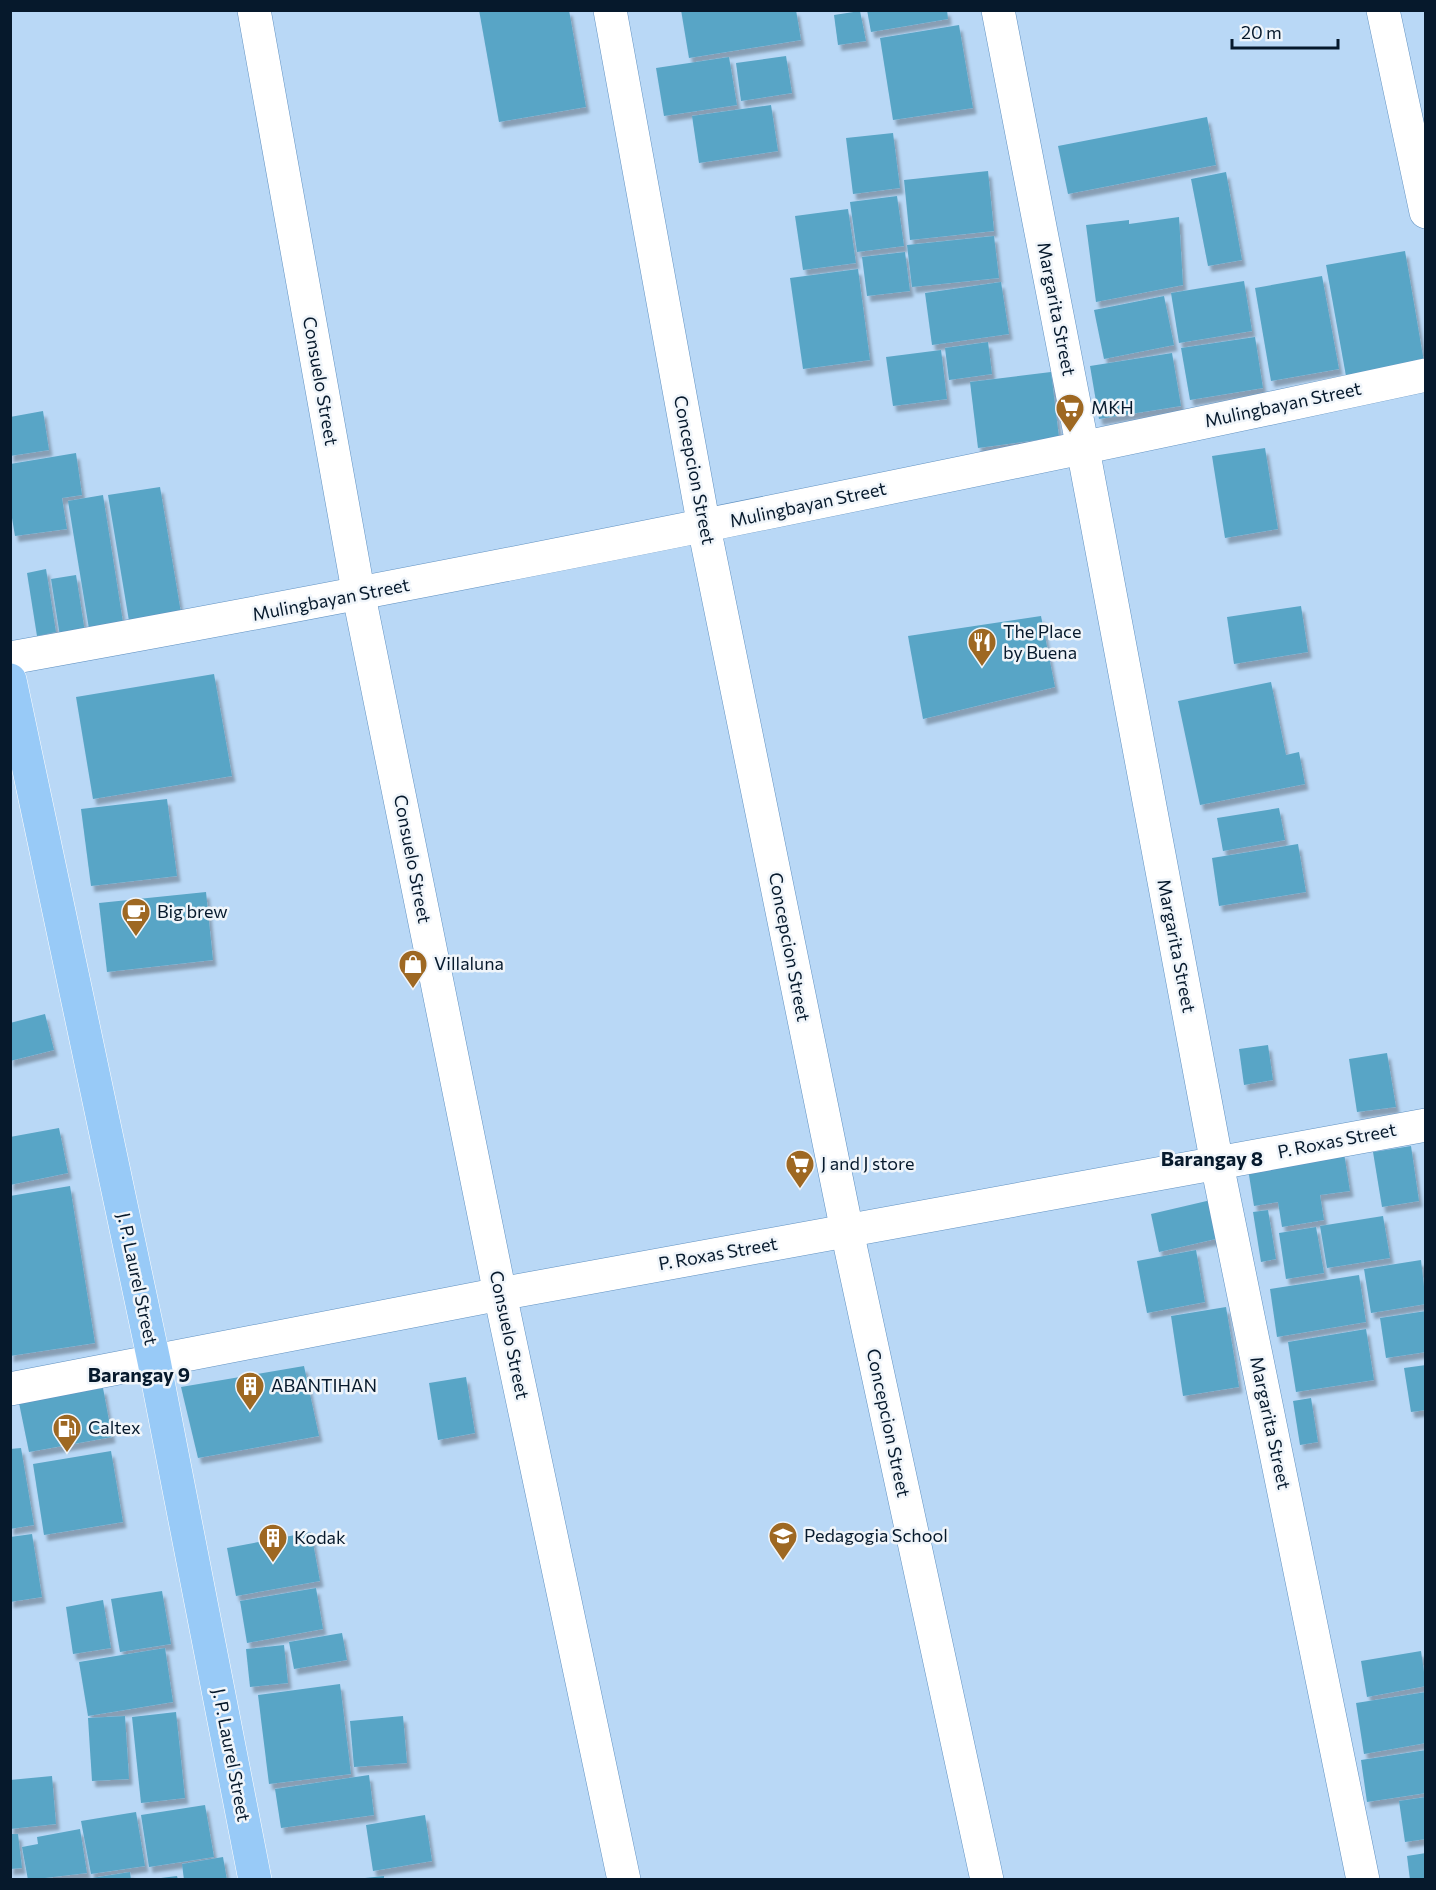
<svg xmlns="http://www.w3.org/2000/svg" width="1436" height="1890" font-family="Commissioner,sans-serif">
<style>
.building{fill:#59a5c6;filter:url(#shadow)}
.lines{fill:none;stroke-linecap:round;stroke-linejoin:round}
.minor-casing{stroke:#6091c1;stroke-width:34}
.major-casing{stroke:#fff;stroke-width:34}
.minor{stroke:#fff;stroke-width:33}
.major{stroke:#98caf7;stroke-width:33}
.labels{text-anchor:middle;stroke-width:5;stroke-linejoin:round;paint-order:stroke}
.street-label{font-size:18px;fill:#06192c;stroke:#f0f5fa}
.poi-label{font-size:18px;fill:#06192c;stroke:#f0f5fa;text-anchor:start}
.neighbourhood-label{font-size:20px;font-weight:bold;fill:#06192c;stroke:#f0f5fa}
</style>
<defs>
<filter id="shadow"><feDropShadow dx="3.5" dy="6" stdDeviation="1.5" flood-color="#0004"/></filter>
</defs>
<rect width="100%" height="100%" fill="#b9d8f6"/>
<g class="building">
<polygon points="479,10 569,10 586,107 499,122"/>
<polygon points="681,10 796,10 801,40 689,58"/>
<polygon points="867,10 947,10 948,19 871,32"/>
<polygon points="860,11 866,41 838,45 834,15"/>
<polygon points="959,25 973,108 893,120 880,38"/>
<polygon points="786,56 792,93 741,101 736,63"/>
<polygon points="729,57 737,105 664,116 656,68"/>
<polygon points="771,105 778,151 699,163 692,116"/>
<polygon points="1207,117 1216,165 1068,194 1058,146"/>
<polygon points="893,133 900,188 853,194 846,138"/>
<polygon points="988,171 994,231 910,240 904,180"/>
<polygon points="1226,172 1242,260 1208,266 1191,179"/>
<polygon points="897,196 904,246 857,252 850,202"/>
<polygon points="848,209 856,263 803,270 795,216"/>
<polygon points="1179,217 1183,285 1096,302 1086,225 1129,220 1129,224"/>
<polygon points="994,236 999,278 912,287 907,245"/>
<polygon points="1405,251 1424,362 1346,376 1326,265"/>
<polygon points="905,252 910,291 867,296 862,257"/>
<polygon points="858,269 870,360 803,369 790,278"/>
<polygon points="1322,276 1339,369 1271,381 1255,288"/>
<polygon points="1244,281 1252,331 1179,343 1171,293"/>
<polygon points="1001,282 1009,334 932,345 925,293"/>
<polygon points="1164,296 1174,345 1104,359 1094,310"/>
<polygon points="1255,337 1263,388 1190,400 1181,348"/>
<polygon points="988,342 992,374 949,380 945,348"/>
<polygon points="941,350 947,399 893,406 886,357"/>
<polygon points="1172,353 1181,406 1099,419 1090,366"/>
<polygon points="1051,372 1059,437 978,448 970,382"/>
<polygon points="43,411 49,450 10,456 10,417"/>
<polygon points="1265,448 1278,529 1225,538 1212,456"/>
<polygon points="76,453 82,495 62,498 67,529 15,536 10,506 10,464"/>
<polygon points="160,487 183,625 131,633 108,495"/>
<polygon points="103,495 125,635 91,641 68,501"/>
<polygon points="46,569 56,632 37,636 27,573"/>
<polygon points="76,575 86,639 61,643 51,579"/>
<polygon points="1301,606 1308,652 1234,664 1227,617"/>
<polygon points="1041,616 1055,687 923,719 908,636"/>
<polygon points="214,674 232,776 93,799 76,697"/>
<polygon points="1271,682 1286,755 1299,752 1305,784 1200,805 1178,701"/>
<polygon points="167,799 177,876 91,886 81,809"/>
<polygon points="1279,808 1285,840 1223,851 1217,818"/>
<polygon points="1298,844 1306,892 1219,906 1212,858"/>
<polygon points="206,892 213,960 107,972 99,903"/>
<polygon points="45,1014 54,1050 10,1061 10,1023"/>
<polygon points="1268,1045 1273,1080 1244,1085 1239,1049"/>
<polygon points="1387,1053 1396,1107 1357,1112 1349,1059"/>
<polygon points="59,1128 68,1173 10,1185 10,1137"/>
<polygon points="1411,1146 1419,1201 1382,1207 1373,1152"/>
<polygon points="1344,1153 1350,1191 1320,1195 1324,1220 1282,1227 1278,1202 1254,1206 1248,1169"/>
<polygon points="70,1186 95,1343 10,1356 10,1196"/>
<polygon points="1211,1200 1220,1238 1159,1252 1151,1214"/>
<polygon points="1268,1210 1276,1259 1261,1262 1253,1212"/>
<polygon points="1383,1216 1390,1258 1327,1268 1320,1226"/>
<polygon points="1316,1227 1324,1273 1286,1279 1279,1233"/>
<polygon points="1196,1250 1205,1302 1147,1313 1137,1261"/>
<polygon points="1421,1260 1426,1304 1371,1313 1364,1269"/>
<polygon points="1359,1275 1366,1322 1277,1337 1270,1289"/>
<polygon points="1226,1307 1239,1387 1183,1396 1171,1316"/>
<polygon points="1426,1311 1426,1352 1386,1358 1380,1318"/>
<polygon points="1366,1329 1374,1380 1296,1392 1288,1342"/>
<polygon points="1426,1365 1426,1410 1411,1412 1404,1368"/>
<polygon points="304,1366 319,1436 198,1458 181,1387"/>
<polygon points="466,1377 475,1433 438,1440 429,1383"/>
<polygon points="103,1388 112,1437 29,1452 19,1403"/>
<polygon points="1311,1398 1318,1442 1300,1445 1293,1401"/>
<polygon points="21,1448 34,1525 10,1529 10,1449"/>
<polygon points="111,1451 123,1522 44,1535 33,1464"/>
<polygon points="311,1532 320,1581 236,1596 227,1548"/>
<polygon points="32,1534 42,1597 10,1602 10,1537"/>
<polygon points="316,1588 323,1629 247,1643 240,1601"/>
<polygon points="162,1591 171,1644 120,1652 111,1599"/>
<polygon points="103,1600 111,1648 73,1654 66,1607"/>
<polygon points="342,1633 347,1660 294,1669 289,1642"/>
<polygon points="284,1645 288,1683 250,1687 246,1649"/>
<polygon points="165,1648 173,1702 88,1716 79,1662"/>
<polygon points="1421,1651 1426,1686 1367,1697 1361,1661"/>
<polygon points="340,1684 351,1774 269,1784 258,1695"/>
<polygon points="1426,1692 1426,1743 1364,1754 1356,1703"/>
<polygon points="176,1712 185,1798 141,1803 132,1717"/>
<polygon points="125,1716 129,1779 92,1781 88,1718"/>
<polygon points="403,1716 407,1763 354,1767 350,1721"/>
<polygon points="1426,1750 1426,1793 1367,1802 1361,1760"/>
<polygon points="369,1775 374,1815 281,1828 275,1789"/>
<polygon points="52,1776 56,1824 10,1829 10,1780"/>
<polygon points="1426,1797 1426,1839 1405,1842 1399,1801"/>
<polygon points="205,1805 214,1857 149,1867 141,1815"/>
<polygon points="136,1812 145,1866 91,1874 81,1821"/>
<polygon points="425,1815 432,1861 373,1871 366,1825"/>
<polygon points="80,1829 87,1873 28,1880 22,1847 38,1844 37,1837"/>
<polygon points="10,1834 18,1834 22,1868 10,1869"/>
<polygon points="1426,1853 1426,1880 1410,1880 1407,1856"/>
<polygon points="223,1857 227,1880 184,1880 182,1864"/>
<polygon points="130,1872 131,1880 92,1880 92,1878"/>
<polygon points="177,1876 178,1880 161,1880 161,1878"/>
<polygon points="384,1876 384,1880 365,1880 365,1878"/>
</g>
<g class="lines">
<g class="minor-casing">
<g id="minor">
<polyline points="254,10 359,596 500,1294 624,1880"/>
<polyline points="610,10 704,527 847,1231 987,1880"/>
<polyline points="998,10 1083,449 1217,1164 1363,1880"/>
<polyline points="1383,10 1426,212"/>
<path d="M10,658c474,-85 945,-182 1416,-283"/>
<polyline points="10,1389 500,1294 1426,1125"/>
</g>
</g>
<g class="major-casing">
<polyline id="major" points="10,680 154,1361 255,1880"/>
</g>
<use href="#minor" class="minor"/>
<use href="#major" class="major"/>
</g>
<defs>
<g id="supermarket-pin" transform="scale(1.5)"><path d="M0 17L-7.5 6A9.5 9.5 0 1 1 7.5 6Z" fill="#9e6822" stroke="#f0f5fa"/><path d="M-6-5.5h2.5l.6 2H6L4.5 2H-2.5L-4.4-4H-6ZM-1.5 3.2a1.3 1.3 0 1 0 .1 0ZM3 3.2a1.3 1.3 0 1 0 .1 0Z" fill="#fff"/></g>
<g id="restaurant-pin" transform="scale(1.5)"><path d="M0 17L-7.5 6A9.5 9.5 0 1 1 7.5 6Z" fill="#9e6822" stroke="#f0f5fa"/><path d="M-5-6h1v4h1v-4h1v4h1v-4h1v5L-1.5 .5V6h-2V.5L-5-1ZM5-6V6H3V1.5H1.5Q1.5-4 5-6Z" fill="#fff"/></g>
<g id="cafe-pin" transform="scale(1.5)"><path d="M0 17L-7.5 6A9.5 9.5 0 1 1 7.5 6Z" fill="#9e6822" stroke="#f0f5fa"/><path d="M-5.5-4.5H6V0H3Q3 3.5 0 3.5H-2.5Q-5.5 3.5-5.5 0ZM3-3.2v2h1.7v-2ZM-6 4.5H4V6H-6Z" fill="#fff"/></g>
<g id="shop-pin" transform="scale(1.5)"><path d="M0 17L-7.5 6A9.5 9.5 0 1 1 7.5 6Z" fill="#9e6822" stroke="#f0f5fa"/><path d="M-5-2.5h2.3a2.7 3.5 0 0 1 5.4 0H5L5.5 6h-11ZM-1.5-2.5h3a1.5 2.3 0 0 0-3 0Z" fill="#fff"/></g>
<g id="building-pin" transform="scale(1.5)"><path d="M0 17L-7.5 6A9.5 9.5 0 1 1 7.5 6Z" fill="#9e6822" stroke="#f0f5fa"/><path d="M-4-6H4V6H1V3H-1V6H-4ZM-2.5-4.3h1.7v1.8h-1.7ZM.8-4.3h1.7v1.8H.8ZM-2.5-1h1.7V.8h-1.7ZM.8-1h1.7V.8H.8Z" fill="#fff"/></g>
<g id="fuel-pin" transform="scale(1.5)"><path d="M0 17L-7.5 6A9.5 9.5 0 1 1 7.5 6Z" fill="#9e6822" stroke="#f0f5fa"/><path d="M-5.5-6h7V0h2V4h1.3V-2.5L3-4.5l.8-.8L6-3V5H2.5V1h-1V6h-7ZM-4.2-4.7v3.2H.2V-4.7Z" fill="#fff"/></g>
<g id="school-pin" transform="scale(1.5)"><path d="M0 17L-7.5 6A9.5 9.5 0 1 1 7.5 6Z" fill="#9e6822" stroke="#f0f5fa"/><path d="M0-5L7-2L0 1L-7-2ZM-4 1L0 2.5L4 1V4Q0 6-4 4Z" fill="#fff"/></g>
</defs>
<g fill-rule="evenodd">
<use href="#supermarket-pin" x="1070" y="408"/>
<use href="#restaurant-pin" x="982" y="642"/>
<use href="#cafe-pin" x="136" y="912"/>
<use href="#shop-pin" x="413" y="964"/>
<use href="#supermarket-pin" x="800" y="1164"/>
<use href="#building-pin" x="250" y="1386"/>
<use href="#fuel-pin" x="67" y="1428"/>
<use href="#school-pin" x="783" y="1536"/>
<use href="#building-pin" x="273" y="1538"/>
</g>
<g class="labels">
<g class="street-label">
<text transform="translate(1056 309) rotate(79)" y="6">Margarita Street</text>
<text transform="translate(320 381) rotate(80)" y="6">Consuelo Street</text>
<text transform="translate(1283 405) rotate(-12)" y="6">Mulingbayan Street</text>
<text transform="translate(694 470) rotate(79)" y="6">Concepcion Street</text>
<text transform="translate(808 505) rotate(-12)" y="6">Mulingbayan Street</text>
<text transform="translate(331 600) rotate(-11)" y="6">Mulingbayan Street</text>
<text transform="translate(412 859) rotate(79)" y="6">Consuelo Street</text>
<text transform="translate(1176 946) rotate(79)" y="6">Margarita Street</text>
<text transform="translate(789 947) rotate(79)" y="6">Concepcion Street</text>
<text transform="translate(1337 1141) rotate(-11)" y="6">P. Roxas Street</text>
<text transform="translate(718 1254) rotate(-10)" y="6">P. Roxas Street</text>
<text transform="translate(137 1279) rotate(78)" y="6">J. P. Laurel Street</text>
<text transform="translate(509 1335) rotate(78)" y="6">Consuelo Street</text>
<text transform="translate(888 1423) rotate(78)" y="6">Concepcion Street</text>
<text transform="translate(1270 1423) rotate(78)" y="6">Margarita Street</text>
<text transform="translate(231 1755) rotate(79)" y="6">J. P. Laurel Street</text>
</g>
<g class="poi-label">
<text x="1091" y="414">MKH</text>
<text x="1003" y="638">The Place<tspan x="1003" dy="21">by Buena</tspan></text>
<text x="157" y="918">Big brew</text>
<text x="434" y="970">Villaluna</text>
<text x="821" y="1170">J and J store</text>
<text x="271" y="1392">ABANTIHAN</text>
<text x="88" y="1434">Caltex</text>
<text x="804" y="1542">Pedagogia School</text>
<text x="294" y="1544">Kodak</text>
</g>
<g class="neighbourhood-label">
<text x="1212" y="1166">Barangay 8</text>
<text x="139" y="1382">Barangay 9</text>
</g>
</g>
<rect width="1436" height="1890" fill="none" stroke="#06192c" stroke-width="24"/>
<path d="M1232 39v9h106v-9" fill="none" stroke="#06192c" stroke-width="3"/>
<text x="1241" y="39" font-size="18" fill="#06192c" stroke="#f0f5fa" stroke-width="4.5" paint-order="stroke">20 m</text>
</svg>
